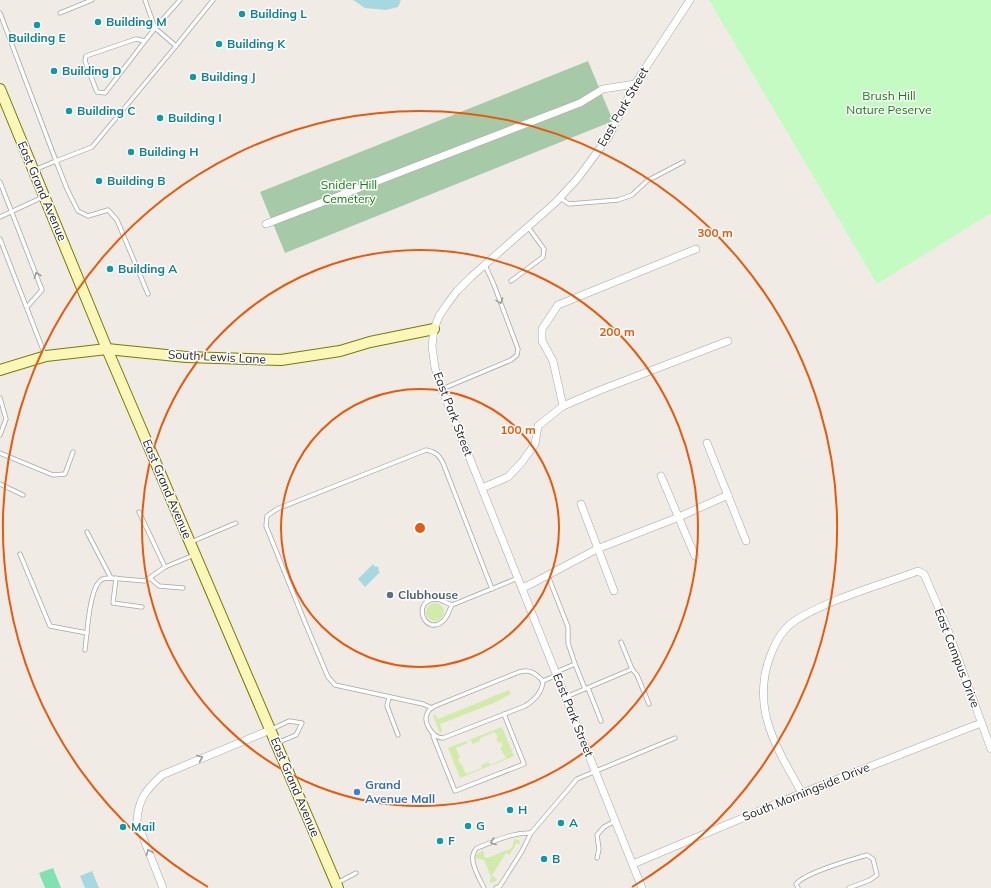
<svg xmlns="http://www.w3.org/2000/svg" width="991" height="888" font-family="Mulish,sans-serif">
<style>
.grass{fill:#d1ebaa;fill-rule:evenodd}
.cemetery{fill:#a6caa8}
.park{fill:#c3fbc2}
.pitch{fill:#82e1b2}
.water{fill:#a5d8df}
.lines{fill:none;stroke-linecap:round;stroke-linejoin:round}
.lane-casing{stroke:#a6a6a6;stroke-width:5}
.street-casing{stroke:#a6a6a6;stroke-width:8}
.secondary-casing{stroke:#7a7b02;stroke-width:12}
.lane{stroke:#fff;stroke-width:3.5}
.street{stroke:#fff;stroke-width:7}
.secondary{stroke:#fbf7b9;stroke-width:10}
.oneway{stroke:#9a9a9a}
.ring{fill:none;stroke:#e8590c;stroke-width:2}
.culture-dot{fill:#0f9aa8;stroke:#fff;stroke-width:1.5}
.service-dot{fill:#5c6f8a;stroke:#fff;stroke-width:1.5}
.shop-dot{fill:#3f7fe0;stroke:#fff;stroke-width:1.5}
.labels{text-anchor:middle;stroke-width:3;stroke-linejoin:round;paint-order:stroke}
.culture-label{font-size:12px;font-weight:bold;fill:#0d838f;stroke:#fff;text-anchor:start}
.park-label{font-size:12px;fill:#0c8209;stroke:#fff}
.street-label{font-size:12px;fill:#1f1f1f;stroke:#fff}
.service-label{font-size:12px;font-weight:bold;fill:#4e5e75;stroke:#fff;text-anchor:start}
.shop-label{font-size:12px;font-weight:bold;fill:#366cbe;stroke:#fff;text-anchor:start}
.centre{fill:#e8590c;stroke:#fff;stroke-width:2}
.ring-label{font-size:12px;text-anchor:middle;font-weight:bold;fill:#e8590c;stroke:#fff;stroke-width:3;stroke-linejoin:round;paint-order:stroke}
</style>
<rect width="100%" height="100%" fill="#f0ece5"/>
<g class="grass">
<circle cx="435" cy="612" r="9"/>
<polygon points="509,690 511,694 494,703 440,724 442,731 441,733 439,731 433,715 436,715 438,719"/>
<path d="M502,727l12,29 -54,22 -12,-30zM495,732l3,5 -2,1 2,5 3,-1 2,4 -3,2 6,10 -16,7 -1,-3 -8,3 1,3 -16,6 -5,-11 -1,1 -2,-5 2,-1 -4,-10 12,-5 -1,-2 4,-1 1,4 8,-3v-3z"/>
<polygon points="514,839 519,840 520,843 519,845 517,843 509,855 506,853 492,875 497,879 496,881 490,883 491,877 484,860 476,858 475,856 479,853 484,850 484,857 487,858 512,848"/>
</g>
<polygon class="cemetery" points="588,61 613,121 285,253 260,192"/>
<polygon class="park" points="709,0 991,0 991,213 877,284"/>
<polygon class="pitch" points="53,868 61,888 45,888 39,873"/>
<g class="water">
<polygon points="353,0 401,0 398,7 386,10 365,8"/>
<polygon points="373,564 375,567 376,566 379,568 378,570 380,572 365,587 358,579"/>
<polygon points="92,871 99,888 85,888 80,876"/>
</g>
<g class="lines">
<g class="lane-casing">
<g id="lane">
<polyline points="145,0 155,28 176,46"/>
<polyline points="0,13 56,161 34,170"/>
<polyline points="60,13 92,0"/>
<polyline points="145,41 136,39 86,56 85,61 97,92 105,93 155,28 180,0"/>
<polyline points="0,182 42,290 27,307"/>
<polyline points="560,198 569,204 618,200 632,195 647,181 683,162"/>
<polyline points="0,217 43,197"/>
<polyline points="0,239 45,355"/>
<polyline points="511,281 543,257 544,249 528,227"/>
<polyline points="148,294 117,220 108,210 88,216 78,211 67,189 56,161 92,147 176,46 213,0"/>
<polyline points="442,389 511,360 517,355 518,349 494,285 485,265"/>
<polyline points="0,398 6,419 0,435"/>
<polyline points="0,453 53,475 65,474 73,452"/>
<polyline points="0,484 23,495"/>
<polyline points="139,512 165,567"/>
<polyline points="87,532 111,578"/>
<polyline points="191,542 236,523"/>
<polyline points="20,554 50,626 87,633"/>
<polyline points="548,576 568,627 568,643 575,664 556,672"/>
<polyline points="116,578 113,603 142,607"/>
<polyline points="150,578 159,586 183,588"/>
<path d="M452,605c-3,5 -4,12 -9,16 -18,16 -32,-20 -8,-22 6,0 11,4 17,6l66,-27"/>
<path d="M85,650c2,-15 4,-57 14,-68 3,-4 7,-4 12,-4l34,3 20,-14 29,-12"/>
<polyline points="575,664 585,689"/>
<polyline points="632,669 637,675 649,704"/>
<path d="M543,681c-8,-8 -13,-12 -24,-9l-84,34c-2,1 -6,3 -7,6 -6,9 4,26 15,26l82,-32c10,-6 17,-13 18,-25l14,-6"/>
<polyline points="588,688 601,721"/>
<polyline points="389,697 387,706 398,735"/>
<polyline points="566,697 632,669 621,642"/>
<path d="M432,708l-9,-4 -88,-19 -7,-8 -24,-57 -38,-94 1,-10 10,-7 149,-59c10,2 13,5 17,13l49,126"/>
<polyline points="272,729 289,721 302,723 296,735 277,743"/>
<polyline points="433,736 455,791 524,764 504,714"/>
<polyline points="597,858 599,849 597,835 604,827 615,821"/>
<polyline points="337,883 356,873"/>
<path d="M484,888c-5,-11 -18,-30 -7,-40 17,-6 35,-16 54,-15"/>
<polyline points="496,888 500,886 522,851 531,833 577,779 675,738"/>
<path d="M798,888l-2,-4c10,-12 55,-24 71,-29l6,4 4,16 -7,5 -21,8"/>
</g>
</g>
<g class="street-casing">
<g id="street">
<polyline points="266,224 580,103 603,89 635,84"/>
<polyline points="563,406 553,361 542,341 542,329 558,305 696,249"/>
<polyline points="707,443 746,541"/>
<polyline points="661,476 695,556"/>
<polyline points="482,488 508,477 522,462 535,444 538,426 563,406 598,391 728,341"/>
<polyline points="581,504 614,591"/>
<polyline points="522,588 533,583 597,549 679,517 728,495"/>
<path d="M802,793c-26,-46 -52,-86 -31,-139 5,-13 14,-27 25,-34 36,-22 82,-34 122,-49l6,3 22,51 45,124"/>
<polyline points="633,864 802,793 981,723"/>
<path d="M163,888l-26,-66c1,-23 9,-32 25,-47l108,-45"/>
<polyline points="642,888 442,389 435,368 432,346 434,329 439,316 448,303 457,291 471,277 556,202 578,178 609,136 635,84 690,0"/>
</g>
</g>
<g class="secondary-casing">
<g id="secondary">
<polyline points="0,89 107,349 338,888"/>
<polyline points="0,370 46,356 107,349 186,357 281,360 340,351 370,342 434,329"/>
</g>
</g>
<use href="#lane" class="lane"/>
<use href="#street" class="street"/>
<use href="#secondary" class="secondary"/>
</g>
<defs><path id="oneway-chevron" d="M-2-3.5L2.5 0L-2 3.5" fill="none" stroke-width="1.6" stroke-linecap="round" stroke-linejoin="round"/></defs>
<g class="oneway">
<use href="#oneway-chevron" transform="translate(37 275) rotate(-111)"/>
<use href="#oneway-chevron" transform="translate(500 301) rotate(70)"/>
<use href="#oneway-chevron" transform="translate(200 758) rotate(-23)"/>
<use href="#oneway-chevron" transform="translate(493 842) rotate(160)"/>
<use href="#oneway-chevron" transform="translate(149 852) rotate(-112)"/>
</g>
<g class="ring">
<circle cx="420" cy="528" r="139"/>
<circle cx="420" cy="528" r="278"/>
<path d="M208 887A417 417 0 1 1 632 887"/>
</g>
<g class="culture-dot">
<circle cx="242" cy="14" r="4"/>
<circle cx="98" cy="22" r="4"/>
<circle cx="37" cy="25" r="4"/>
<circle cx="219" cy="44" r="4"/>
<circle cx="54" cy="71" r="4"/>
<circle cx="193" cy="77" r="4"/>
<circle cx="69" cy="111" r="4"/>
<circle cx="160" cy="118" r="4"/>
<circle cx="131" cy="152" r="4"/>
<circle cx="99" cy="181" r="4"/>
<circle cx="110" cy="269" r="4"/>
<circle cx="510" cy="810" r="4"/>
<circle cx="561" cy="823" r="4"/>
<circle cx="468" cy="826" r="4"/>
<circle cx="123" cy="827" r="4"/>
<circle cx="440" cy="841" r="4"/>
<circle cx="544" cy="859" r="4"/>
</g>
<circle class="service-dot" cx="390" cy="595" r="4"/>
<circle class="shop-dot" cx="357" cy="792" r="4"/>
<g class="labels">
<g class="culture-label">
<text x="250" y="18">Building L</text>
<text x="106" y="26">Building M</text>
<text x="37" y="42" text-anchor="middle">Building E</text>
<text x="227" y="48">Building K</text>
<text x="62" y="75">Building D</text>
<text x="201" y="81">Building J</text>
<text x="77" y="115">Building C</text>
<text x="168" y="122">Building I</text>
<text x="139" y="156">Building H</text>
<text x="107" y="185">Building B</text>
<text x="118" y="273">Building A</text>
<text x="518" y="814">H</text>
<text x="569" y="827">A</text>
<text x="476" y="830">G</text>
<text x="131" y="831">Mail</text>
<text x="448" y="845">F</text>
<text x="552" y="863">B</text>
</g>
<g class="park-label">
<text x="889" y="100">Brush Hill<tspan x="889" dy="14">Nature Peserve</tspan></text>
<text x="349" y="189">Snider Hill<tspan x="349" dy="14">Cemetery</tspan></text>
</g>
<g class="street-label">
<text transform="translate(623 107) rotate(-60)" y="4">East Park Street</text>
<text transform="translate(42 191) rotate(67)" y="4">East Grand Avenue</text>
<text transform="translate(217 357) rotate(3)" y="4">South Lewis Lane</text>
<text transform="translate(453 414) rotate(69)" y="4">East Park Street</text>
<text transform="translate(167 489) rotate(67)" y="4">East Grand Avenue</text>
<text transform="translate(957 658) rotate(69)" y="4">East Campus Drive</text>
<text transform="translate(573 715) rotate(68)" y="4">East Park Street</text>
<text transform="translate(295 787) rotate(67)" y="4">East Grand Avenue</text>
<text transform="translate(806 792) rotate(-22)" y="4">South Morningside Drive</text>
</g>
<g class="service-label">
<text x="398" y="599">Clubhouse</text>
</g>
<g class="shop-label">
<text x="365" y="789">Grand<tspan x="365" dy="14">Avenue Mall</tspan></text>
</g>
</g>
<circle cx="420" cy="528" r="6" class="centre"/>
<g class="ring-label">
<text x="715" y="237">300 m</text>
<text x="617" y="336">200 m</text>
<text x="518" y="434">100 m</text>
</g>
</svg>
